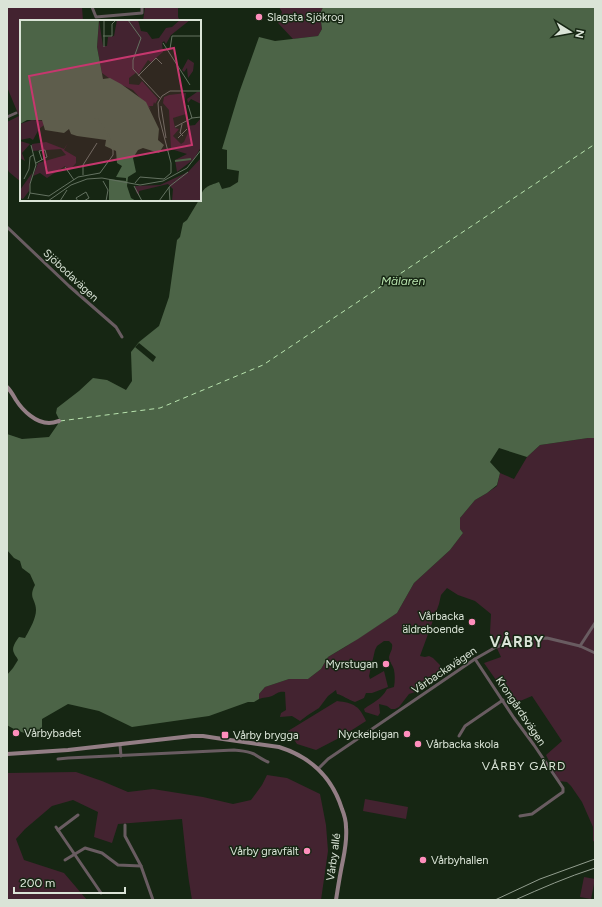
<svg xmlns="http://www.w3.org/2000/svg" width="602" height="907" font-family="Figtree,sans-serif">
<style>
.green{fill:#432330}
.water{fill:#4c6447}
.pier{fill:#162613}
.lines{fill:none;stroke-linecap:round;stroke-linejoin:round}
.ferry{stroke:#b8e3ae;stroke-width:1;stroke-dasharray:5 4;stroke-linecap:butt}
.street{stroke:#695c61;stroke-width:3}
.secondary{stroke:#937e85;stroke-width:4}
.rail{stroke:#929e8f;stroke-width:1}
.poi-dot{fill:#fe8ebc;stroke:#162613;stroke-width:1.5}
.labels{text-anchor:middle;stroke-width:3;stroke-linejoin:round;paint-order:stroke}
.poi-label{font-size:11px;fill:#dae4d7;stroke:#162613;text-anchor:start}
.street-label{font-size:11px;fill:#dae4d7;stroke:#162613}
.water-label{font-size:12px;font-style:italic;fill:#b8e3ae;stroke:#162613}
.neighbourhood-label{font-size:12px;letter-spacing:1px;fill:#dae4d7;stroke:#162613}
.district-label{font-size:15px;font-weight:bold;letter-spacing:1px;fill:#dae4d7;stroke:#162613}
.inset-river{fill:none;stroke:#4c6447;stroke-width:2}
.inset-road{fill:none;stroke:#647261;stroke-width:1}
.view{fill:#c6376e;fill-opacity:0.15;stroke:#c6376e;stroke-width:2}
.inset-edge{fill:none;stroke:#dae4d7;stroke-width:2}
</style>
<rect width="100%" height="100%" fill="#162613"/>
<g class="green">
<polygon points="7,7 82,7 83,21 21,21 21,182 9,172 7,168 7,122 19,116 7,87"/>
<polygon points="145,7 178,7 178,17 180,21 143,21"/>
<polygon points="279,7 323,7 320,15 322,29 318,36 293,39 278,23 282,12"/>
<path d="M588,438h7v404l-2,-1v-14l-11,-25 -11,-16 -4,-4 -8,-1 -13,-26 16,-14 -30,-45 -19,8 -29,-41 17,-6 -11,-24 1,-19 -16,-13 -17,-6 -11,-7 -6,7 -2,9 -19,52 5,1 4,-1 4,2 7,7 1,10 -16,14 -16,5 -10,13 -4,2h-4l-4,-3 -8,-2 1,9 -2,3 -13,-4 -1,-3c8,-6 18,-10 23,-20l7,-2c1,-6 1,-12 0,-17 -1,-5 -5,-8 -5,-13 1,-5 4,-7 3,-13l-3,-3h-5l-7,5 -2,4 -6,26 1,3 14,-8 4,16 -16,6h-6l-2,5 -9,4c-7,-2 -12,-7 -18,-8l-1,-4 -8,6 -9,12 -11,7 -8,6 -8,-5 -12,1 1,-4 5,-3 -1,-18c-7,-1 -8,2 -13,4 -4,2 -9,1 -13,3v-5l6,-7 24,-8h19l13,-10 7,-12 17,-10 52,-34 17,-30 36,-33 13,-17 -3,-4v-11l15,-18 12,-7 10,-7 3,-13 14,6 13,-22 13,-12z"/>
<path d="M337,701c17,2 22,5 29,20l-25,16 -25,13 -19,-6 -9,-13z"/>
<path d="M76,772l26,9 26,11 25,-3 50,8 30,7 18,-4 11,-15 5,-10 20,3 33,16 6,31 2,26 -7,49h-129c-5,-27 -7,-54 -10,-81l-64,5 -6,19 -18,-6 4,-25 -25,-12 -21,6 -27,23 -9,10 8,21 40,13 23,27h-80v-127z"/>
<polygon points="365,799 408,807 406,819 363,811"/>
<polygon points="584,877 595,879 591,899 580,897"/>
</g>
<path class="water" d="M323,7h272v431h-7l-48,7 -13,12 -28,-9 -9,14 10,11 -3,12 -10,8 -12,7 -15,18v11l3,4 -13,17 -36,33 -17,30 -39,26 -30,18 -7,12 -13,10h-19l-24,8 -6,7v5l-5,3h-6l-39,14 -77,11 -33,-16 -31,-7 -26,15v11c-10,8 -26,1 -35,-5v-50l6,-7 5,-8c-1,-3 -3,-4 -4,-7 -3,-5 2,-12 5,-16l6,1 1,-2c4,-7 10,-18 10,-26 0,-11 -8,-12 -1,-25l-5,-11 -8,-6 -2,-7 -6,-3 -7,-8v-116l15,5 27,-2 9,-13 1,-5 -3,-6 1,-5 22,-17 14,-13 14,2 19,10 6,-9 -1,-29 8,-10 20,-16 10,-29 8,-57 3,-3 3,-14 4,-3 12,-20h1c2,-13 8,-14 19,-18l3,7 8,-2 8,-5 1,-11 -12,-2v-19l-5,-1 17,-56 20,-56 16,4 43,-5 4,-7 -2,-15z"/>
<polygon class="pier" points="139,343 156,357 153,362 135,347"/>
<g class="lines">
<polyline class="ferry" points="60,421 160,408 263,365 595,144"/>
<g class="street">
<polyline points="92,7 96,17 142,13 142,7"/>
<polyline points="7,117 16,113"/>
<polyline points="7,227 69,286 116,327 122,337"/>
<polyline points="580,646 595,623"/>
<polyline points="475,659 514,718 534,745 563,788 563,792 560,794 532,814 520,816"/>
<polyline points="459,736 465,726 503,700"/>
<polyline points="120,745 121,756"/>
<path d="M58,759l10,-1 166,-8c7,1 13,1 20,4 5,3 9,6 14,8"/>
<polyline points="318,769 328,759 475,659 496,647 508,643 526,639 547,638 580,646 595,653"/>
<polyline points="125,825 125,836 141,866 153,900"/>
<polyline points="56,827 101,893"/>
<polyline points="58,830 78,815"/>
<polyline points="65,860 85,848 102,853 118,865 141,866"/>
</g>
<g class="secondary">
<path d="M7,387c4,4 6,8 9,13 7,11 20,23 33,23 3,0 7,-1 10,-2"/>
<path d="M7,754l61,-4 124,-14h11l13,2 63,9c32,10 53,30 63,62 2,5 4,12 4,18 1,11 -1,23 -3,33 -3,14 -5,27 -7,40"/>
</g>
<g class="rail">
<polyline points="495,900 540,879 595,859"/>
<path d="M515,900c27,-12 52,-23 80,-32"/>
</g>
</g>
<g class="poi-dot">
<circle cx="259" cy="17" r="4"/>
<circle cx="472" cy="622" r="4"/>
<circle cx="386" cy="664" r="4"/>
<circle cx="16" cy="733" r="4"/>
<circle cx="407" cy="734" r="4"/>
<rect x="221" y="731" width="8" height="8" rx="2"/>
<circle cx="418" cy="744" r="4"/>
<circle cx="307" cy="851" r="4"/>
<circle cx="423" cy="860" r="4"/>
</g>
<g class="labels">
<g class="poi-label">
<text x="267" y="21">Slagsta Sjökrog</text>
<text x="464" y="620" text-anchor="end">Vårbacka<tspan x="464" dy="13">äldreboende</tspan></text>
<text x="378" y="668" text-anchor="end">Myrstugan</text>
<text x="24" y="737">Vårbybadet</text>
<text x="399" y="738" text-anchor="end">Nyckelpigan</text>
<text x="233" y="739">Vårby brygga</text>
<text x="426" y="748">Vårbacka skola</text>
<text x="299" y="855" text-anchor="end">Vårby gravfält</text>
<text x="431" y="864">Vårbyhallen</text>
</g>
<g class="street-label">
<text transform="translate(71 275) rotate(43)" y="4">Sjöbodavägen</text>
<text transform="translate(444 670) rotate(-34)" y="4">Vårbackavägen</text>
<text transform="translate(521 711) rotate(56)" y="4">Krongårdsvägen</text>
<text transform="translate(333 857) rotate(-82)" y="4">Vårby allé</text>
</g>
<g class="water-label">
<text x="403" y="285">Mälaren</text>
</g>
<g class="neighbourhood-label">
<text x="524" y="770">VÅRBY GÅRD</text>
</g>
<g class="district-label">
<text x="517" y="647">VÅRBY</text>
</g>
</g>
<g transform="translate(20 20)">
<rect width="181" height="181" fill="#162613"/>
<path d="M79,0l4,26h4l1,-9 6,-1 3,-16h21l3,11 6,1 5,7 7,-1 7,-10 6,-1 8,-7h10l-19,15 -5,9 -2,-3 -2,2 1,9 -12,10 -3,-2 -10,15 -1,-3 -8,6v6l10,1 3,-4 16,18 -3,5 -1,-2 -1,4h-4l2,4 -18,-20 -20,-9 -11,-8 -5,-26zM168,39l6,4 -1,8 -5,7 -1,-10 -3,4 -2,-2zM177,72h4v12l-10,-5 -3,4 -1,-4zM166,73l-2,14 2,7 -13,4 2,10 4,1 -6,7 8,8 3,-2 6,-14 -3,-2 8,-1 6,-7v29l-7,12 -17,13 -2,-12 12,-6 -16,-5 -2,-39 -6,-7 1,-6 5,-2zM12,100l11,1 1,4 -5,4 -6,11 -3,-2 -10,2v-16zM0,121l10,3 -8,9 3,8 -5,-3zM26,122l18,7 4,-6 -4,7 12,7v6l-7,8 -4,-5 -18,12 -7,-5 -7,3 5,-13 28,-8 -5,-6 -29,2v-7zM181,138v43h-29l1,-12 -5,-5 -29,7v5l-3,-4 -1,-6 25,-1 28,-13zM12,153l-3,18 -6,8 -3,-1v-8z" fill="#432330"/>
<path d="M0,0h79l-2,27 6,32 7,-1 11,6 25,18 13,27 -1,11 6,5 -5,8 -16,-5 -5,2 -5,8 3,14 -8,5 -1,9 4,12 5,3h-27v-22l17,2v-3l-10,-1 6,-11 -5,-3 -1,-12 -11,-5 1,-6 -29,-4 -6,-2 -2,-5 -5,4 -19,-3 -3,-10h-15l-7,4z" fill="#4c6447"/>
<path class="inset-river" d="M0,10l13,-10M0,21l77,78 11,15 5,16M155,141l16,-2"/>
<path class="inset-road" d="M108,0l13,18 -8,22v9l27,29M83,16h9v-12l4,-4M143,23l27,42M84,27v-27M150,29l2,-13h29M118,56l18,-18 6,6M168,85l4,13M141,86l5,32M162,104l-2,9 3,3M155,107l17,-9 9,-1M158,118l9,-9M16,143l9,-5 2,-1 -2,-7 -6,1 3,9M45,147l9,13M63,155v-10l14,-22M4,159l5,-10 1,-12 3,-2M83,161l5,9 -2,11M115,163l5,-6 24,2 7,-6v-10l-12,-46 -1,-14 4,-7 8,-5h31M114,166l8,15M149,167l1,14M10,173v-9l6,-19 -5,-20M8,179l2,-6 19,3 29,-19 22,-4 13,-18v-5M28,181l23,-16 16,-6 15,-1 38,7 23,-4 24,-13 14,-18M40,181l7,-11M58,181l-2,-3 10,-6 3,6 -5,3M139,181l11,-15 18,-14"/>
<path class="view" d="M154,28l18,97 -145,28 -18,-97z"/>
<rect width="181" height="181" class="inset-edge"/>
</g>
<rect width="602" height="907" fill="none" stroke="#dae4d7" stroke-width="16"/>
<g transform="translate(570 32) rotate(101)" stroke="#162613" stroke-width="3" paint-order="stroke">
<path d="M0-3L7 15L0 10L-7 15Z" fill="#dae4d7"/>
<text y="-6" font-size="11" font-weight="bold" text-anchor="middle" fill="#dae4d7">N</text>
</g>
<path d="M14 887v6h111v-6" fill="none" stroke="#dae4d7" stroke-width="2"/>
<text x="20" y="887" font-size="12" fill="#dae4d7" stroke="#162613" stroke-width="3" paint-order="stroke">200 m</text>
</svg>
